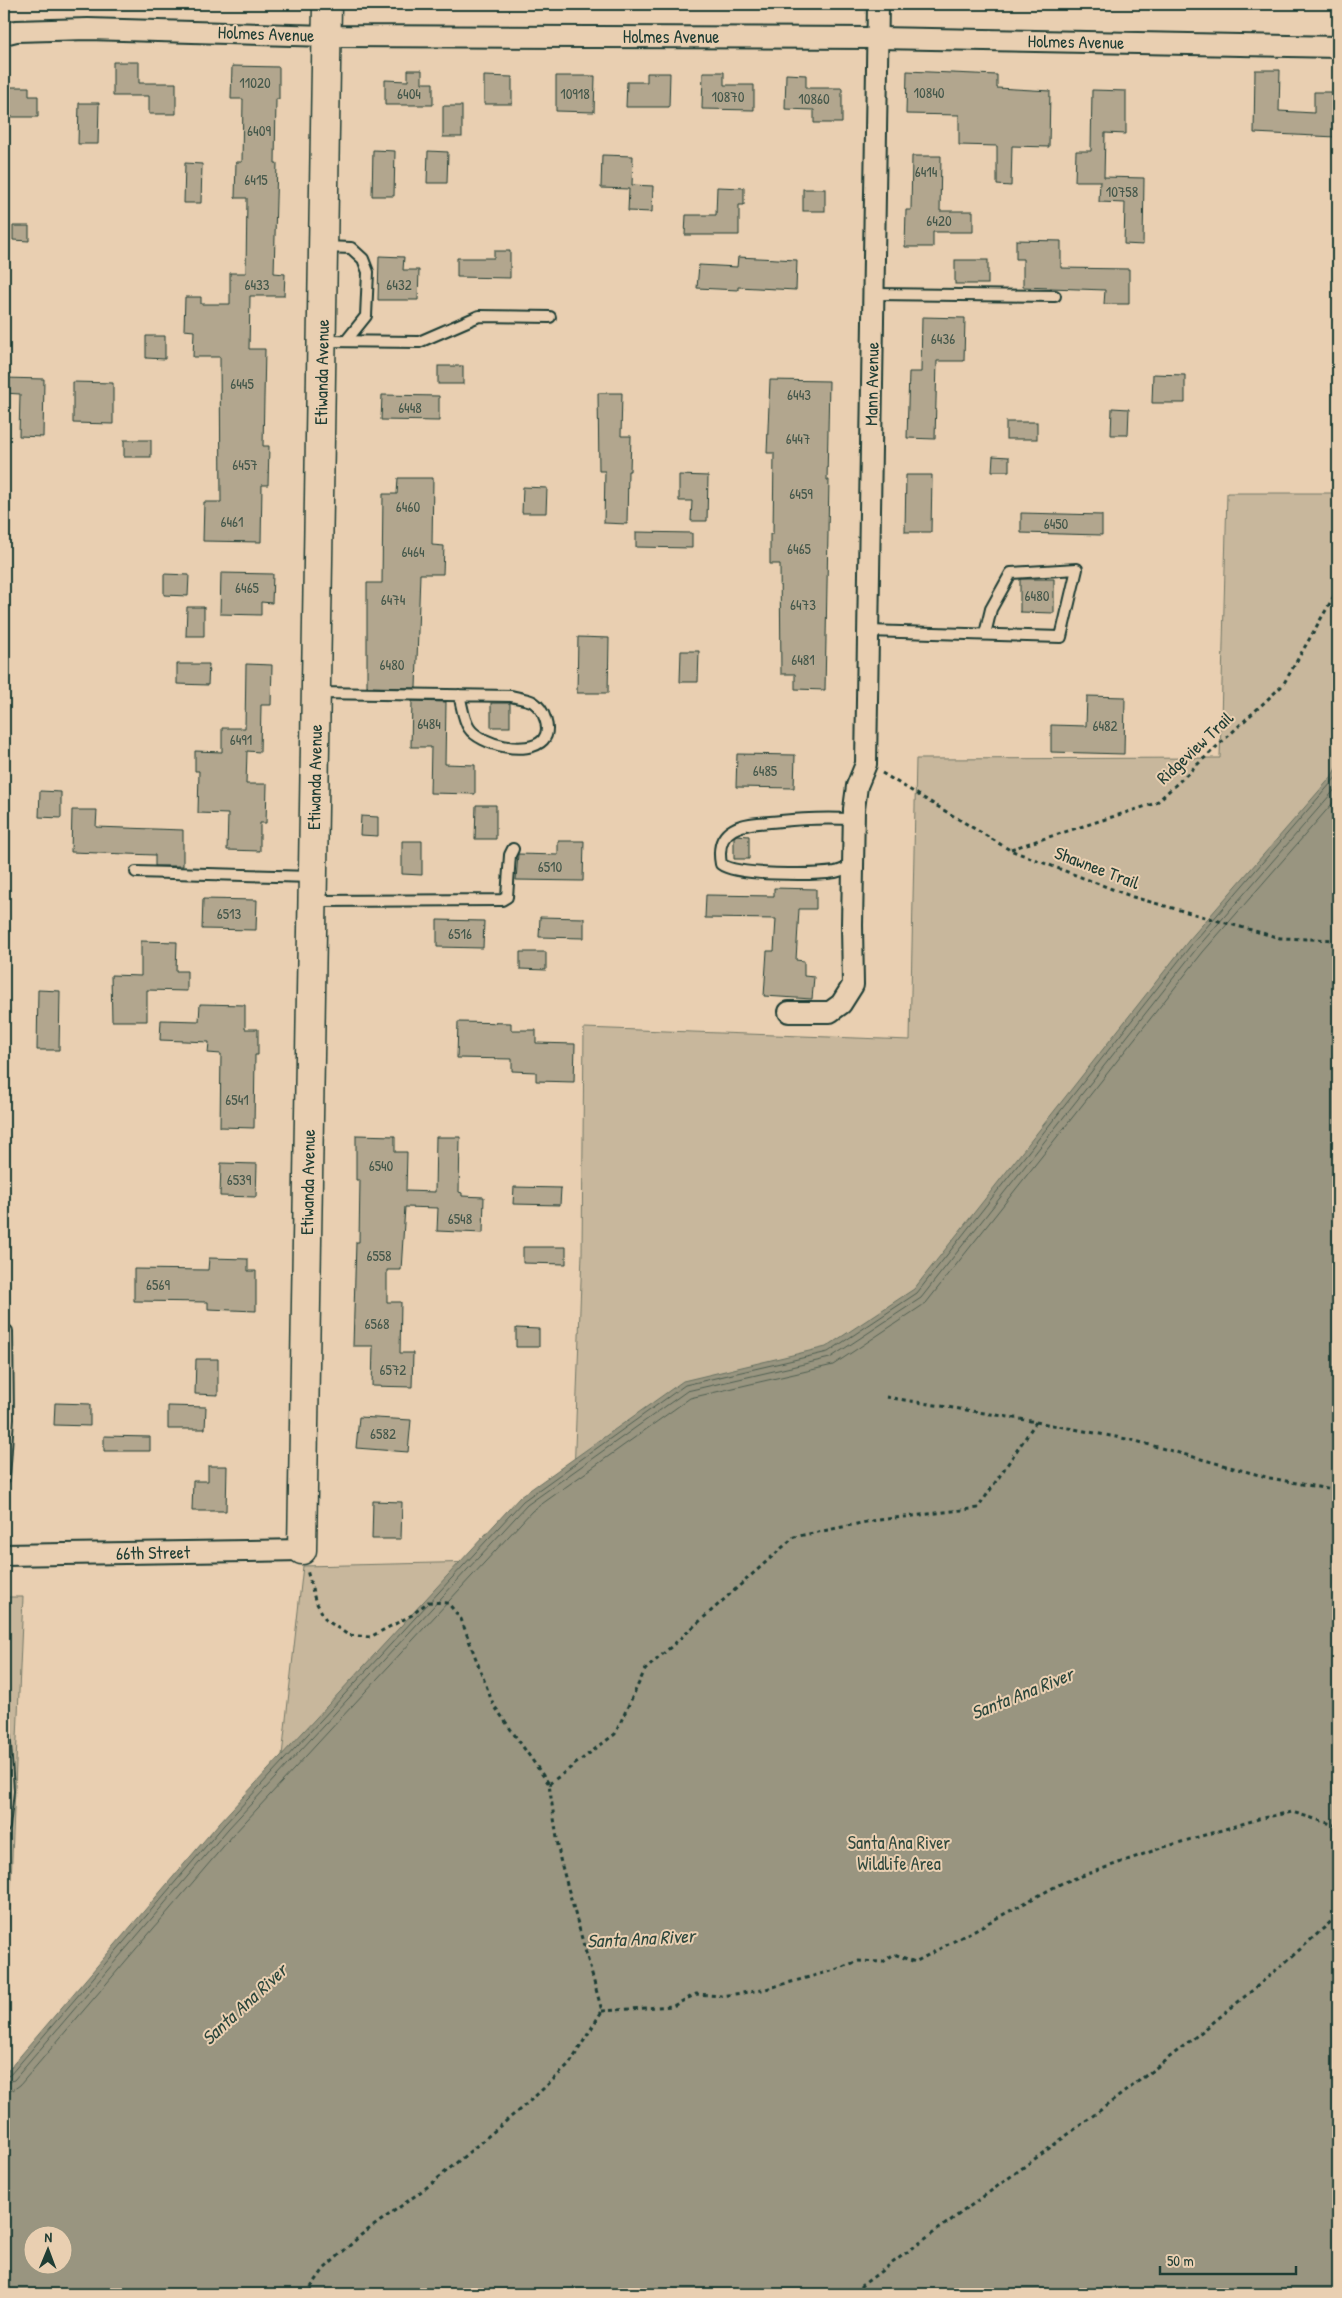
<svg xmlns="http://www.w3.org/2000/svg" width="1342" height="2298" font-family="'Patrick Hand',sans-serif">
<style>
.green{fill:#c8b79c;stroke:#747a68}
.water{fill:#999580;stroke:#687262;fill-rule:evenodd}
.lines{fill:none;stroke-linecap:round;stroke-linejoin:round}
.shore{stroke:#506052;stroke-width:1}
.building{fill:#b2a68e;stroke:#1f3d34}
.lane-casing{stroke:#1f3d34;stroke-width:14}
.street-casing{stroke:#1f3d34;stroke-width:24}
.secondary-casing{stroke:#1f3d34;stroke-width:31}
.path{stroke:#1f3d34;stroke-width:3;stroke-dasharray:4 4;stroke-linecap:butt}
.lane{stroke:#e9cfb1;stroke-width:10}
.street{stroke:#e9cfb1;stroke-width:20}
.secondary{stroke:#e9cfb1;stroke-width:28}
.labels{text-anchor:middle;stroke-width:4;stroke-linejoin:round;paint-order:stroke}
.number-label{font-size:15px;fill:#44574a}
.street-label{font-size:18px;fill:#1f3d34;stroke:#e9cfb1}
.park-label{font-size:18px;fill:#30493e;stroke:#e9cfb1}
.water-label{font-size:19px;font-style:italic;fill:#2b463c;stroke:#e9cfb1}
</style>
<rect width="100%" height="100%" fill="#e9cfb1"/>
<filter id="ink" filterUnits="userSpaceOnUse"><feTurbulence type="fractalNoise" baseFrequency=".02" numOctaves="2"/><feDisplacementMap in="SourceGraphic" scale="10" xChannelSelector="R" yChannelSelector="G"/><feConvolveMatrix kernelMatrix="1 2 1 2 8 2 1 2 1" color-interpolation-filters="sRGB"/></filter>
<g filter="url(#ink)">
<g class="green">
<polygon points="1227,493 1338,493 1338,2294 88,2294 240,2135 303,1566 571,1560 582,1253 584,1028 910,1040 916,759 1220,758"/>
<polygon points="4,1597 23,1597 4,2047"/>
</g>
<path class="water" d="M1338,764v1530h-1334v-219l216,-253 300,-325 163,-116 143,-34 88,-58 275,-349 143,-164zM32,2236h30v30h-30z"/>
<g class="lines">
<g class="shore">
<polyline points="4,2077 10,2075 224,1825 523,1501 685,1385 828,1352 917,1293 1192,944 1338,775"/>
<polyline points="4,2084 14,2080 228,1829 527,1505 687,1391 830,1358 921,1298 1197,948 1338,786"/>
<polyline points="4,2091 13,2090 20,2085 234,1834 532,1511 690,1398 833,1365 926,1303 1203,952 1338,797"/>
</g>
</g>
<g class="building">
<polygon points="113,62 139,62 139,83 176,83 176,114 149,114 149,96 113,96"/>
<polygon points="232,66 279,67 279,99 276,99 275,163 277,163 274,273 285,274 284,296 250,296 249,349 265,349 263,446 269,446 268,485 262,485 261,542 203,541 204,502 221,502 220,357 193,357 194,331 184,330 185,297 201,297 201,304 230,304 230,273 246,273 247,198 235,198 236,162 242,162 243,99 231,99"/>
<polygon points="408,70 422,70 422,83 433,83 433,105 385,105 385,80 408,81"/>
<polygon points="1255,70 1280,70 1279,111 1314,113 1314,92 1337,92 1336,137 1254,133"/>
<polygon points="907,71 997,75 997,88 1050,91 1049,147 1012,146 1011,186 997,185 997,146 959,145 959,115 906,114"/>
<polygon points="703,72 724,72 724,85 754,85 754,110 702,109"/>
<polygon points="647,73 670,73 669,107 626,107 627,82 647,82"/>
<polygon points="786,74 806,75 806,88 842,88 842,123 814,123 814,110 785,109"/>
<polygon points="484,76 512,77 512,104 484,104"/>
<polygon points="556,76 595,76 594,112 556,111"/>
<polygon points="4,87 29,87 29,96 38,96 38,117 4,117"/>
<polygon points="1092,90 1126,91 1126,134 1105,133 1104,177 1144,178 1143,245 1124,244 1125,203 1099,202 1100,181 1075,181 1076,151 1091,151"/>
<polygon points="79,103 99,103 98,144 78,144"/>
<rect x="443" y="106" width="19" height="31"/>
<polygon points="373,150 395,151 394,196 372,196"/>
<polygon points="428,151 448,152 447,183 427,183"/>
<polygon points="602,155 633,156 632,185 653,186 652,212 628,211 629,189 601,188"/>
<polygon points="912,156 941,156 940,211 973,211 973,232 933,232 933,247 905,247 906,210 911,210"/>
<polygon points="185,163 202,164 201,203 184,203"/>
<polygon points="717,187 744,188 744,205 739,205 739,235 685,235 686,215 716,215"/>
<rect x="803" y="189" width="22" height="22"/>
<polygon points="13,226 29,226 29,241 13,240"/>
<polygon points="1016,240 1061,241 1061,268 1129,269 1129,304 1104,304 1105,290 1023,287 1023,259 1016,259"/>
<polygon points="494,251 510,251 510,278 457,277 457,258 494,258"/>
<polygon points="379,256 404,257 403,270 419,270 418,300 378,300"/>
<polygon points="738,257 797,260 796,290 738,287 738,290 697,288 699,265 737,267"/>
<rect x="955" y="260" width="33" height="24"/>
<polygon points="922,317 965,318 964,361 937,361 935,439 907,438 909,372 921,372"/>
<polygon points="146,336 165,336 165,359 146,358"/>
<rect x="438" y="366" width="25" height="18"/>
<polygon points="1153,374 1185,375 1185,403 1152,403"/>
<polygon points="4,378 44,379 43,437 19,436 20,394 4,393"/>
<polygon points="770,380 829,381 827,480 829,480 825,690 795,689 795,674 781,674 780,564 770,564 770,534 773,534 774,453 767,453"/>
<polygon points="73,382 113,383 113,424 73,423"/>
<polygon points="598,393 622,393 621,436 631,436 630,471 628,471 627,524 604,523 605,471 599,471"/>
<polygon points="382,395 439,396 439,421 381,420"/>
<polygon points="1112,408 1129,409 1128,435 1111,435"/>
<rect x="1006" y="422" width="31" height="17"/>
<rect x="124" y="440" width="27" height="17"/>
<polygon points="993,456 1009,457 1009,471 992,471"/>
<polygon points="679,475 708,476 707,521 691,521 692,501 679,501"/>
<polygon points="906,475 932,475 931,532 905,532"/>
<polygon points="398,478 433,478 432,545 444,546 443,574 420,574 416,688 367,687 367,583 382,583 383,494 397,494"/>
<polygon points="523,487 547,488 546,513 522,513"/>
<polygon points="1021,513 1102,515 1102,535 1021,533"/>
<polygon points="636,532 692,533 692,548 636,547"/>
<polygon points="221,573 273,574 272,603 261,602 261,615 220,614"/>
<polygon points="164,574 189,575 188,596 164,595"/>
<polygon points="1020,579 1054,579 1054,613 1020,612"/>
<polygon points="187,607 204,607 204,636 186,636"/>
<polygon points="578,637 609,638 608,693 577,693"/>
<polygon points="681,651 699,651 698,682 680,682"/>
<polygon points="177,664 209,664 208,685 177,684"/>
<polygon points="246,664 272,665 271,705 261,705 260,752 247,751 246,784 267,784 266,823 260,823 260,851 227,850 228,814 198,813 199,771 195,771 195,751 222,752 222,728 245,728"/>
<polygon points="1087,696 1125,697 1124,754 1051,752 1051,725 1086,726"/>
<polygon points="412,701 446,702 445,764 475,765 475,794 430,793 431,747 411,747"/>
<rect x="491" y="703" width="19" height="24"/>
<polygon points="737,754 795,755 794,788 736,787"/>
<polygon points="40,791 61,792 61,818 39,817"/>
<polygon points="476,805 496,805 496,839 475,839"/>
<polygon points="72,810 97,810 96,827 183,830 183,866 155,866 155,855 71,852"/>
<polygon points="361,816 378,817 378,836 360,835"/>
<polygon points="737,835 749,836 749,859 734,859 734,837"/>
<polygon points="402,841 422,841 422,875 402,874"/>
<polygon points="558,841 584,841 583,881 516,880 518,854 558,855"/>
<polygon points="774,888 816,889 816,909 799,909 796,960 804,961 804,976 814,977 812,999 764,996 767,951 774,951 776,919 705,918 706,895 774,896"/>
<polygon points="203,899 257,900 256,930 202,929"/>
<polygon points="540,917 584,918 584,938 539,937"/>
<polygon points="437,920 484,921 483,948 437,947"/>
<polygon points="141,941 177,942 176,971 187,971 187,991 147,990 147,1021 112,1021 111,975 141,976"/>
<polygon points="520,952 546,952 546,970 520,969"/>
<polygon points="38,990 60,991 59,1050 37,1050"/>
<polygon points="200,1004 245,1005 245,1029 258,1029 258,1055 255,1055 254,1128 220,1127 221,1054 208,1053 209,1042 160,1040 161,1020 199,1021"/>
<polygon points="458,1022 511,1023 511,1030 536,1030 536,1043 575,1044 574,1082 536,1081 536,1072 512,1071 512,1059 457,1058"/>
<polygon points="356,1135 395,1136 395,1152 407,1152 406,1191 435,1192 436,1137 460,1137 459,1192 462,1193 462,1196 484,1197 483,1233 437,1231 438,1208 405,1207 401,1270 387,1270 387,1302 401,1302 400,1353 413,1353 412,1387 372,1386 373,1346 353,1346 356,1242 359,1242 360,1180 356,1180"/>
<polygon points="221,1163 257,1164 256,1197 220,1196"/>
<polygon points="514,1187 561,1188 560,1205 513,1204"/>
<polygon points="523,1247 566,1247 566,1264 523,1263"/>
<polygon points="209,1258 248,1259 248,1271 256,1271 256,1311 208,1309 208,1302 134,1301 134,1269 208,1270"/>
<polygon points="516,1328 539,1329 539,1347 516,1347"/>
<polygon points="196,1359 218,1359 218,1395 195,1394"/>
<polygon points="55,1403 90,1404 90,1426 54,1425"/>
<polygon points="168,1406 206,1407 205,1429 168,1429"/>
<polygon points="359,1417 411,1420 408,1452 356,1448"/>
<polygon points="104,1436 150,1437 150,1451 104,1451"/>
<polygon points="208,1466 227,1466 226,1511 192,1511 193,1481 208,1481"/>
<polygon points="373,1501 402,1502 401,1539 372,1539"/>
</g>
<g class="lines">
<g class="lane-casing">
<g id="lane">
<polyline points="325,247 351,248 363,259 368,272 366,316 346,341"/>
<polyline points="874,294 1055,296"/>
<polyline points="323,341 419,342 479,316 550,317"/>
<polyline points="868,631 1061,637 1077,569 1011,573 991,609 985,634"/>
<path d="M317,693l194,3c7,2 17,3 22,6 11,7 19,28 10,38 -15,16 -63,5 -74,-12 -6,-9 -7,-23 -10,-33"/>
<path d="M853,865c-5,2 -12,6 -18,7 -21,3 -99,4 -114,-8 -8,-43 31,-40 60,-43 25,-3 48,-3 73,-2"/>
<polyline points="136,872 312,877"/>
<polyline points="314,901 502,900 507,897 510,855 513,849"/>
<polyline points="4,1479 8,1418 7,1331"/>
<polyline points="4,1728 8,1791 4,1827"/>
</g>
</g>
<g class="street-casing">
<g id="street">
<polyline points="4,34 16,31 88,29 327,36 878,38 1338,47"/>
<polyline points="789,1012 830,1012 841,1004 853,985 852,925 854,809 857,786 866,764 878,4"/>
<polyline points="4,1555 302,1550"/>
</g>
</g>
<g class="secondary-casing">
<polyline id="secondary" points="302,1550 327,4"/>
</g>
<g class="path">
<polyline points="882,773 1010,850 1133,897 1280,938 1338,940"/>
<polyline points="1011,849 1156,803 1283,685 1338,589"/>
<polyline points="886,1397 1015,1418 1132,1440 1270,1478 1338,1491"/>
<polyline points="549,1784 615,1734 645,1670 794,1537 871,1521 978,1508 1036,1422"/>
<polyline points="602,2011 673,2006 696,1994 722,1996 762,1990 835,1970 858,1961 883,1962 894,1954 915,1962 1062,1883 1161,1848 1262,1818 1292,1812 1338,1826"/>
<polyline points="306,2294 324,2269 361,2235 430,2185 531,2100 569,2065 602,2011 560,1859 549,1784 493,1704 461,1619 448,1603 428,1602 412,1615 370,1637 348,1635 326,1620 315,1600 307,1570"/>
<path d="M856,2294l5,-8c161,-119 327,-233 475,-369"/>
</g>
<use href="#lane" class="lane"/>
<use href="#street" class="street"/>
<use href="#secondary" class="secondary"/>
</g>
</g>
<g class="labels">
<g class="number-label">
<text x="255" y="88">11020</text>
<text x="929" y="98">10840</text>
<text x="409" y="99">6404</text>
<text x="575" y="99">10918</text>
<text x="728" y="102">10870</text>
<text x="814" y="104">10860</text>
<text x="259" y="136">6409</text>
<text x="926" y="177">6414</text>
<text x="256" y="185">6415</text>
<text x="1122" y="197">10758</text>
<text x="939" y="226">6420</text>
<text x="257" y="290">6433</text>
<text x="399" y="290">6432</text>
<text x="943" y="344">6436</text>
<text x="242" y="389">6445</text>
<text x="799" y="400">6443</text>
<text x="410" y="413">6448</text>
<text x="798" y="444">6447</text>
<text x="245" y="470">6457</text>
<text x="801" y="499">6459</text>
<text x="408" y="512">6460</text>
<text x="232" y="527">6461</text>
<text x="1056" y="529">6450</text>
<text x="799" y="554">6465</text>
<text x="413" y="557">6464</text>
<text x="247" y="593">6465</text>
<text x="1037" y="601">6480</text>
<text x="393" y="605">6474</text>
<text x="803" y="610">6473</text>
<text x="803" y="665">6481</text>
<text x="392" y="670">6480</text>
<text x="429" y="729">6484</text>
<text x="1105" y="731">6482</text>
<text x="241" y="745">6491</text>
<text x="765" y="776">6485</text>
<text x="550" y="872">6510</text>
<text x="229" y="919">6513</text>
<text x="460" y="939">6516</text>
<text x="237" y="1105">6541</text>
<text x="381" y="1171">6540</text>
<text x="239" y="1185">6539</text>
<text x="460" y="1224">6548</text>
<text x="379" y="1261">6558</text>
<text x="158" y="1290">6569</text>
<text x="377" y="1329">6568</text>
<text x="393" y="1375">6572</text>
<text x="383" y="1439">6582</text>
</g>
<g class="street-label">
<text transform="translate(266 34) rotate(2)" y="6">Holmes Avenue</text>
<text x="671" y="43">Holmes Avenue</text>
<text transform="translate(1076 42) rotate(1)" y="6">Holmes Avenue</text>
<text transform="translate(322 372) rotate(-89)" y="6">Etiwanda Avenue</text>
<text transform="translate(872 384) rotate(-89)" y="6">Mann Avenue</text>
<text transform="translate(1195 748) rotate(-43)" y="6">Ridgeview Trail</text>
<text transform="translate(315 777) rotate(-89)" y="6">Etiwanda Avenue</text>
<text transform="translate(1097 868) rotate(21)" y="6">Shawnee Trail</text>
<text transform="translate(308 1182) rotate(-89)" y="6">Etiwanda Avenue</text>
<text transform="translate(153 1553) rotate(-1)" y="6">66th Street</text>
</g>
<g class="park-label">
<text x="899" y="1849">Santa Ana River<tspan x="899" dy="21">Wildlife Area</tspan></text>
</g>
<g class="water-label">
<text transform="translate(1022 1693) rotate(-22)" y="7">Santa Ana River</text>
<text transform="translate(641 1938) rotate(-3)" y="7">Santa Ana River</text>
<text transform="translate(244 2004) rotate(-43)" y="7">Santa Ana River</text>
</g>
</g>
<rect width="1342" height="2298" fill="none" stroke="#e9cfb1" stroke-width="20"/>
<rect x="10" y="10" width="1322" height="2278" fill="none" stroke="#1f3d34" stroke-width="2" filter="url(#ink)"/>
<g transform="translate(48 2250) rotate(1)"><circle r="24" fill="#e9cfb1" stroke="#98957f"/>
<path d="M0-4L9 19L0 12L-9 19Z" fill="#1f3d34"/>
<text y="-8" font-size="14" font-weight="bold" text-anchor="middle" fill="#1f3d34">N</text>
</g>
<path d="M1160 2266v8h136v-8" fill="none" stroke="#1f3d34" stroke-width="2.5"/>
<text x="1167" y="2266" font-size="15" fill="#1f3d34" stroke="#e9cfb1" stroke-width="4" paint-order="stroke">50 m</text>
</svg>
